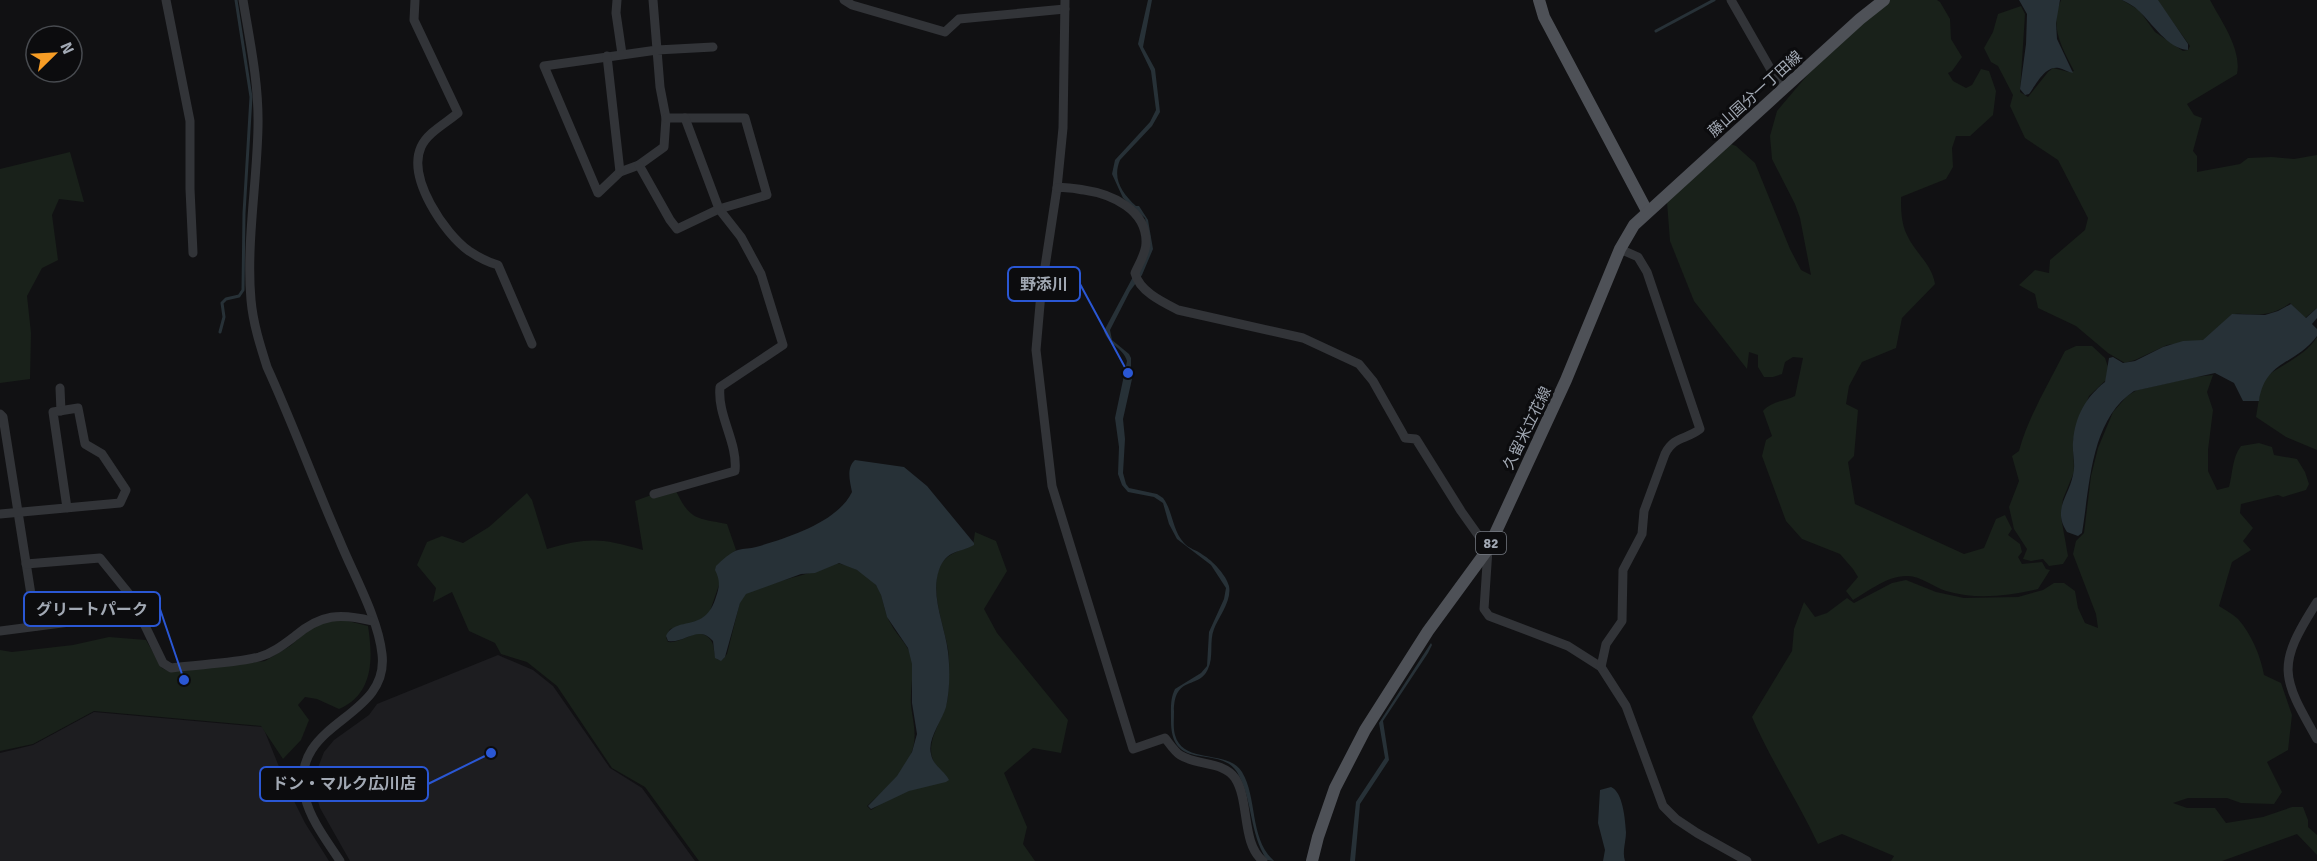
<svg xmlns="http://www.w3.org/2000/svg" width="2317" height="861" font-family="Signika,'Noto Sans JP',sans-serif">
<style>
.built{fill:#1d1d20}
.green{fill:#19211a}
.water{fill:#273137}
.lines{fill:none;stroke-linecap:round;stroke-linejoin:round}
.stream{stroke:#273137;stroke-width:3}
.minor{stroke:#323438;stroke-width:9}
.major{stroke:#4e5157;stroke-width:12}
.labels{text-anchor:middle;stroke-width:6;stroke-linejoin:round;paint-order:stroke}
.shield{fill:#0c0c0e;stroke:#757a82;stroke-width:1.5}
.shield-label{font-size:14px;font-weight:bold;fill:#a2a9b4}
.street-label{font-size:15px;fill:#a2a9b4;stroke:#0c0c0e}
.leader{fill:none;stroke:#2a57d4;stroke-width:2}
.callout-dot{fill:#2a57d4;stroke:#0c0c0e;stroke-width:2}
.callout{fill:#0c0c0e;stroke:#2a57d4;stroke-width:2}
.callout-label{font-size:16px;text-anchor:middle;font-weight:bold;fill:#a2a9b4}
</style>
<rect width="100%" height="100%" fill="#111113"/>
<g class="built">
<polygon points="498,655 533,670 553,686 610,768 642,788 695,861 350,861 320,808 316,794 314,778 324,752 334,740 369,715 377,704"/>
<polygon points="94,712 263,727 288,789 305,823 329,861 0,861 0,753 33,745"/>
</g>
<g class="green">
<path d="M1889,0h48l3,2 10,17 1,20 11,18 -10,14 -4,2 5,8 13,7 6,-3 9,-16 8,2 7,20 -3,24 -23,21h-14l-4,12 1,19 -7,12 -45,18c0,12 0,26 6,38 8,18 25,29 28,49l-33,34 -6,30 -34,14 -13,24 -3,18 12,6 -4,46 -6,6 7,42 109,50 20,-6 12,-29 9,-4 7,14 -4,6 12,9 2,8 -4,5 4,7 20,-2 4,7 4,1 -12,19c-30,7 -62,11 -92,2 -12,-4 -26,-15 -38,-15 -20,-1 -39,15 -55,24l-7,-9 12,-14 -5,-8 -13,-15 -38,-15 -16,-18 -24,-65 4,-16 6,-4 -9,-25c9,-10 19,-9 32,-15l8,-38 -10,-1 -8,5 -3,12 -9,3h-9l-6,-10v-12l-9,-3 -2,17 -53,-68 -24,-60 -3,-39 61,-59 8,3 19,17 35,86 11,21 10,5 -11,-57 -5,-14 -23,-45 -2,-23 7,-25 33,-39z"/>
<path d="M2061,0h61l17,10 16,22 28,19 5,-1 2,-4 -33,-46h53c11,21 32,49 27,74l-50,30 7,11 8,3 -9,33 4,5v16l43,-8 8,-6 24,-1 22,2 23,-4v153l-12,10 -15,-15c-13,10 -27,13 -44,11 -6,0 -9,-1 -15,1l-23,23 -6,3 -35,4 -32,15 -10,3 -17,-10 -32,-27 -38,-18 -3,-14 -16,-9 16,-15 14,3 1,-13 35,-30 3,-12 -30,-58 -33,-22 -15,-32 3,-11 -15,-29 -7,-4 -7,-14 9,-16 5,-18 23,-8 4,8 -5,78 8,5 20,-25 5,-4 16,4 5,-1c-12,-23 -25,-45 -13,-71z"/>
<polygon points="70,152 84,202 59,199 52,215 58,260 42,268 27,296 31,333 30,379 0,383 0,169"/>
<path d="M2317,337v113l-31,-13 -30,-20 6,-37c17,-15 43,-23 55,-43z"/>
<path d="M2076,346h16l13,12 3,9 -2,13 -17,16 -16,44 1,32 -11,27 -2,18 7,39 -5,8 -14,2 -6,-7 -12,2 -8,-2 4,-10 -13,-20 -5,-22 10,-26 -7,-25 7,-5c9,-34 30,-68 46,-100z"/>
<path d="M2213,375l-6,17 6,18 -5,40v21l9,19 12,-3c4,-15 3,-29 12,-41l18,-3 13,4 2,8 23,4 8,13 4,12 -3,6 -23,7 -5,-2 -37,9 -1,9 13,15 -10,13 8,9 -19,12 -13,44c6,4 14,8 19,13 13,14 23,38 26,56l17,8 11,32 -4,35 -21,12 15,30 -8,12 -33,-1 -14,-5h-39l-15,5 14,5h28l11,15 37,-6 29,-10h11l5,13v7l9,8v20l-20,-21 -75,27h-331l3,-5 -52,-22 -24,10c-20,-43 -47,-83 -66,-127l40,-66 2,-22 10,-27 11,15 12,-4 20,-15 7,5 38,-20 14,-3 30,12 28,6 54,-1 25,-7 11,-7h10l11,8 3,17 7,15 13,5 -2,-14 -23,-60 3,-13 8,-8 7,-57 7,-28 15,-36 14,-16 10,-6 58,-13z"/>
<path d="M676,491c14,29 20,27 51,33l9,26 -20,17 4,15 -11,32 -11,7 -28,8 -4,8 2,5c14,2 29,-16 41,-4 7,6 3,16 9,22l5,-1 4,-5 13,-52 5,-8c30,-14 62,-18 92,-31 15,3 35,12 42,27 5,10 5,23 12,34 6,12 18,21 21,35 2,15 -2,30 -1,46 2,18 7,31 0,49 -7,21 -28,37 -44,52l4,4 21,-13 27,-10 29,-7c-4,-6 -11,-11 -14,-18 -11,-20 12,-45 14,-66 1,-15 2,-32 0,-47 -4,-22 -15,-50 -11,-73 5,-23 19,-23 36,-31l2,-13 21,9 11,30 -23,38 13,24 71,87 -7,33 -28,-5 -29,25 23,54 -4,17 12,17h-336l-54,-74 -33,-19 -55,-82 -30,-24 -26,-8 -6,-11 -26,-12 -17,-39 -19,10 3,-14 -19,-23 10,-23 15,-6 21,7 26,-16 38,-34 5,7 15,49c42,-12 54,-11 96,1l-8,-49 19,-7z"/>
<path d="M344,620l24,6c5,32 6,68 -29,83l-22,-10 -12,-2 -7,8 11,15 -8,20 -18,19 -22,-33 -167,-15 -61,33 -33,7v-101l12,2 61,-7 36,-8 37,3 16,28 8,4 95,-11 25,-15 20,-17 13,-7z"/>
</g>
<g class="water">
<path d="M1148,0h4l-9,47 12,22 5,43 -8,14 -32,34c-8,19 2,33 16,46h3l9,14 5,29 -11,26 -12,16 -20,39 2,10 17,14 2,4v9l3,3 -11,49 2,20 -2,34 3,11 3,4 28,6 6,4c10,13 9,32 21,45 5,6 13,7 19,12 10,6 23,20 26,31 3,15 -10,30 -15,43 -5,12 0,28 -6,40 -9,21 -34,5 -34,43 0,7 -1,16 1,23 8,30 53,14 67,37 16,27 7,66 32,89l-7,-1c-18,-27 -14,-61 -30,-88 -18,-28 -66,1 -66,-51 0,-12 -1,-22 4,-32l26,-16 6,-7 2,-34 15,-33 2,-11 -15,-23 -34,-26 -8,-15 -6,-21 -9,-6 -26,-5 -6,-7 -4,-11 1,-27 -4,-29 12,-57c-4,-14 -19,-16 -23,-30l46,-86 -5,-27 -22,-20 -11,-24 3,-14 35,-38 6,-12 -5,-39 -13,-27z"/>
<path d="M2019,0h41l-4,23 1,16 16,34c-5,-1 -10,-4 -14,-5 -14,-3 -23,17 -30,26l-4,1 -5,-6 6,-45 1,-30z"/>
<path d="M2122,0h36l30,44v6c-20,-1 -36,-27 -49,-39 -5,-5 -11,-8 -17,-11z"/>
<path d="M2291,304l15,14 11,-10v10l-5,6 5,5v7c-21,29 -52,24 -58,65h-16l-9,-18 -19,-10 -81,18c-44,29 -44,95 -52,142l-4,3 -11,-4c-15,-23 2,-36 6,-57 3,-11 -1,-22 0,-33 2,-26 13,-45 32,-60l4,-24 4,-1 10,6 12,-2 28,-14 20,-6 20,-1 29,-26 33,1 13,-4z"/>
<path d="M855,460l49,7 23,19 47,57v2c-16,9 -27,4 -35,25 -9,26 6,56 9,82 2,17 2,38 -2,55 -4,14 -19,32 -15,47 2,12 13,16 18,26l-3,2 -37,9 -38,18 -3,-3 29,-30 15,-24 5,-18 -5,-31v-39l-4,-16 -21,-31 -6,-22 -5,-10 -19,-15 -18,-7 -24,10 -14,1 -55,20 -6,9 -15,54 -4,4 -6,-3 -2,-17c-15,-17 -28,3 -45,0l-2,-5c10,-21 39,-2 50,-39 4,-11 4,-17 -1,-27l1,-4c5,-5 16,-15 22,-16 6,-2 12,-1 18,-3 31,-9 82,-25 96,-55 -2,-11 -6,-24 3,-32z"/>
<polygon points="1431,643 1432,645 1428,653 1383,721 1389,760 1360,804 1355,861 1350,861 1356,802 1385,758 1379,723"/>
<path d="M1611,787c12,5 14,32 15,45 0,10 -4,19 -1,29h-22l2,-11 -7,-27 2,-33z"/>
</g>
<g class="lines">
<g class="stream">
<polyline points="1656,31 1714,0"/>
<polyline points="220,332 224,317 222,303 226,299 239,296 243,290 244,213 251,97 236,0"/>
</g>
<g class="minor">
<polyline points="166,0 190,121 190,189 193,253"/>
<path d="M243,0c7,42 16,84 15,127 -1,56 -12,118 -7,173 2,23 9,45 16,67 26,57 47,115 72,172 14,35 39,78 43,115 8,67 -95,66 -77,143 6,24 22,44 35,64"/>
<path d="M415,0l-1,20 44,93c-12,10 -31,20 -37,34 -14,31 23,86 48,104 9,6 18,11 29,14l34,79"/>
<polyline points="617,0 616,13 622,54"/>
<polyline points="653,0 660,87 666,118 664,147 639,165 620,172 598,193 544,66 657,50 713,47"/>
<polyline points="844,0 852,5 945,32 959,19 1065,9"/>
<path d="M1065,0l-2,128 -6,60 -16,105 -5,57 16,136 81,263 32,-11c4,5 10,14 15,17 17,11 43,6 55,23 15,23 6,65 28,83"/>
<polyline points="1731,0 1782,89"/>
<polyline points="607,56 620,172"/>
<polyline points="639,165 670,220 677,229 719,209 767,195 745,118 685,118"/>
<path d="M1057,188c8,-2 19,1 27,2 28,4 63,20 62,53 0,10 -7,21 -11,30 4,18 27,29 43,37l125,28 56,26 14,17 30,53 2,4 11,1 45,72 27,38 -4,60 5,7 79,30 33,21 25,39 37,100 13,13 21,14 50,28"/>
<polyline points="60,388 61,411"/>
<polyline points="0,414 3,417 36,626"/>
<path d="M654,494l81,-23c3,-29 -18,-55 -15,-84l63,-42 -22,-71 -20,-37 -22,-28 -34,-91h-19"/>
<polyline points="0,514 120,503 126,490 102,454 85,444 78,408 53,412 67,508"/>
<path d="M2317,602c-41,64 -36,74 0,137"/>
<path d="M136,607l27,56 8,5c29,-4 60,-4 88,-11 14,-4 24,-12 36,-21 26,-22 45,-23 77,-15"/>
<polyline points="0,631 116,616 136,607 134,600 100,558 26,564"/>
<path d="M1601,667l5,-23 16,-23 1,-51 19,-36 2,-23 21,-57c9,-18 21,-14 35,-25l-53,-157 -9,-15 -18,-8"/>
</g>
<g class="major">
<polyline points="1539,0 1544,17 1647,211"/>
<polyline points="1312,861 1318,837 1335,788 1365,730 1428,631 1488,549 1566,380 1620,249 1634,225 1860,19 1884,0"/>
</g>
</g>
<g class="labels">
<rect class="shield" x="1476" y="532" width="30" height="22" rx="4.5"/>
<g class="shield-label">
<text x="1491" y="548">82</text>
</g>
<g class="street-label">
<text transform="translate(1755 94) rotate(-42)" y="5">藤山国分一丁田線</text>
<text transform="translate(1527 428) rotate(-64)" y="5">久留米立花線</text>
</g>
</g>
<path class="leader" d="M1128 373L1080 284M184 680L160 609M491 753L428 784"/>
<g class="callout-dot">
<circle cx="1128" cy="373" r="6"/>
<circle cx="184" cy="680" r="6"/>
<circle cx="491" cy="753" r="6"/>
</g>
<g class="callout">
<rect x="1008" y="267" width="72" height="34" rx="6"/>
<rect x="24" y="592" width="136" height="34" rx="6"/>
<rect x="260" y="767" width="168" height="34" rx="6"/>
</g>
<g class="callout-label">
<text x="1044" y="290">野添川</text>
<text x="92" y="615">グリートパーク</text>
<text x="344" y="789">ドン・マルク広川店</text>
</g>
<g transform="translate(54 54) rotate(66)"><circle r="28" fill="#0c0c0e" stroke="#484b50" stroke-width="1.5"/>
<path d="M0-4.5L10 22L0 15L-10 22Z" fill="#f79d25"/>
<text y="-9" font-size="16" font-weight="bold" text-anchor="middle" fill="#a2a9b4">N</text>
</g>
</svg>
